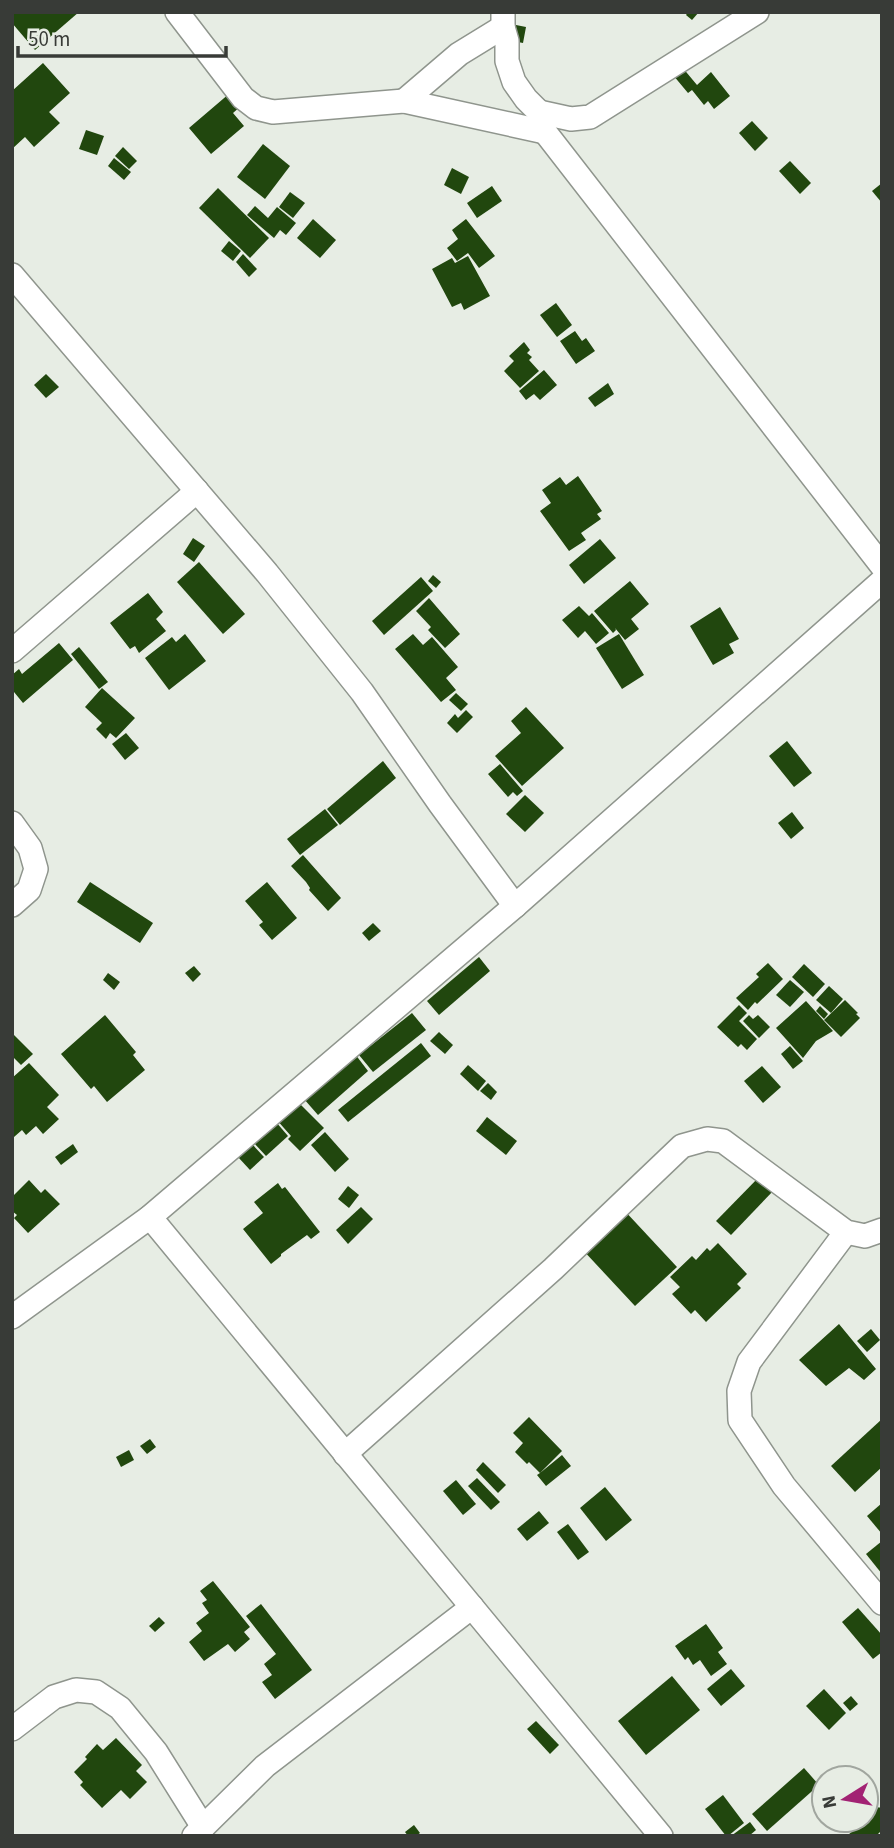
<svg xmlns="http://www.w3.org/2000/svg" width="894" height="1848" font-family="'Source Sans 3',sans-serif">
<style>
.building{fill:#21470e}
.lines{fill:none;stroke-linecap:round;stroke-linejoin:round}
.minor-casing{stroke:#8f958d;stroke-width:26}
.minor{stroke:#fff;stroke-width:23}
</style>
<rect width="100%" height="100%" fill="#e7ede4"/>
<g class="building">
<polygon points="12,12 79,12 35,50 12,23"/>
<polygon points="688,12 699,12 692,20 686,15"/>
<polygon points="516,25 526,27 523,43 513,41"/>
<polygon points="43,63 70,93 49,112 60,123 34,147 25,137 12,149 12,91"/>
<polygon points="682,67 697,85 711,72 730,96 714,109 708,101 704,105 692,90 688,93 673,75"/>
<polygon points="230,93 241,106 233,113 244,126 211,154 189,128"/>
<polygon points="752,121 768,138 755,151 739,133"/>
<polygon points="86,130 104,136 97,155 79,149"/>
<polygon points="263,144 290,166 265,199 237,177"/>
<polygon points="123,147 137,161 129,169 115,156"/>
<polygon points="114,158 131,172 124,180 108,166"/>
<polygon points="790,161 811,183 800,194 779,171"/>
<polygon points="452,168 469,177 461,194 444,185"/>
<polygon points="882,183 882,203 872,191"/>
<polygon points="492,186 502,201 477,218 467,203"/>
<polygon points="218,188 269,238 250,258 199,208"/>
<polygon points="290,192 305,203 293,218 279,207"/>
<polygon points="255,206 268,218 277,207 296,223 286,235 280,230 274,238 247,215"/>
<polygon points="313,219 336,240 320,258 297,238"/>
<polygon points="466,219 495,256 479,268 468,253 457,261 447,248 458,239 452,230"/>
<polygon points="229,241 241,251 233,261 221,251"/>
<polygon points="243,254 257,269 249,277 236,262"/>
<polygon points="468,256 490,296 464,310 461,303 452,307 432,269 452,258 455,263"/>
<polygon points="556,303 572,325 557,337 540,315"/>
<polygon points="575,331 582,341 586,338 595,351 576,364 560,341"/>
<polygon points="524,342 530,350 527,353 532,357 529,360 539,371 520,388 504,371 514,361 509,356"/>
<polygon points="544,370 557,385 540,400 534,394 526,400 519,391"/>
<polygon points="46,374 59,387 46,398 34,385"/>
<polygon points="608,383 614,394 595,407 588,398"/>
<polygon points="578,476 602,511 597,514 601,519 581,533 586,540 569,551 540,511 551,503 542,490 560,477 566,485"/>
<polygon points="193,538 205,546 194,562 183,554"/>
<polygon points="600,539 616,558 584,584 569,565"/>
<polygon points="199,562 245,614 223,634 177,582"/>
<polygon points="433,575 441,582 436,588 428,581"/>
<polygon points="421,577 433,591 384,635 372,621"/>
<polygon points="630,581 649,604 631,619 639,629 625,640 615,628 616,630 613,633 594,611"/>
<polygon points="148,593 163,612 156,619 166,631 139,653 135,646 130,649 110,623"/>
<polygon points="429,598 460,634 445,648 428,630 431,627 416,611"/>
<polygon points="579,606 589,616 592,613 609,633 596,644 585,631 578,638 562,620"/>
<polygon points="720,607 739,639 729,644 734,653 713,665 690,626"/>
<polygon points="185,634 206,661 169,690 145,658 172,637 176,642"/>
<polygon points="413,634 423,645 432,637 458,667 446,678 456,690 441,702 395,649"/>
<polygon points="619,634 644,675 622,689 596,648"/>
<polygon points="59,643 73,660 23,703 14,692 12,694 12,675 19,669 22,674"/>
<polygon points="79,647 108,682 99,689 71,654"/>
<polygon points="102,688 135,718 116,738 110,733 106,739 96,729 102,723 85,707"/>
<polygon points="456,693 468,704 461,711 449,700"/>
<polygon points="526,707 564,748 522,786 495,756 521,733 511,721"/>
<polygon points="466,710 473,717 457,733 447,723 455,714 458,718"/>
<polygon points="126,733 139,748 125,760 112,744"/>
<polygon points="787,741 812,773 794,787 769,756"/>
<polygon points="383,761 396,778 340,825 327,809"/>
<polygon points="500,764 523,791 517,796 513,792 508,797 488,774"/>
<polygon points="525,795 544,813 525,832 506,814"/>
<polygon points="325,809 338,825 300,855 287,839"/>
<polygon points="792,812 804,828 791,839 778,823"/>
<polygon points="303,855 341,898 328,911 309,890 310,888 306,882 291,866"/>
<polygon points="90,882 153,923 140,943 77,902"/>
<polygon points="267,882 297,918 272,940 259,925 263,922 245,901"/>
<polygon points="373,923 381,931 369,941 362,933"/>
<polygon points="479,957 490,971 439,1015 427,1001"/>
<polygon points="768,963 783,979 757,1004 755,1002 748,1010 736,998 759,977 756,974"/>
<polygon points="804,964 825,984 813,997 792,977"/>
<polygon points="194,966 201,974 193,982 185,973"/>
<polygon points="108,973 120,982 114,990 103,980"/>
<polygon points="790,980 804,992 790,1007 776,995"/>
<polygon points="829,986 843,999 831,1013 816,1000"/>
<polygon points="845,1000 858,1013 856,1014 860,1018 841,1037 824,1020"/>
<polygon points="806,1001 833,1031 816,1041 803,1058 776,1028"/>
<polygon points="739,1005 747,1013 739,1021 757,1039 747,1050 741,1044 738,1047 717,1027"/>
<polygon points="820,1006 828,1014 824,1019 816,1011"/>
<polygon points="412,1013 426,1030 373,1072 359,1055"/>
<polygon points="105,1015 136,1052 133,1055 145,1070 107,1102 94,1086 91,1089 61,1054"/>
<polygon points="749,1015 753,1019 758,1015 770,1027 759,1038 743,1021"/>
<polygon points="439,1032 453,1045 445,1054 430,1041"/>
<polygon points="12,1033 33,1054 21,1065 12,1056"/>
<polygon points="421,1043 431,1056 348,1122 338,1110"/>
<polygon points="790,1046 803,1061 793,1069 781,1054"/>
<polygon points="355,1054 368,1071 318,1115 304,1099"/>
<polygon points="29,1063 59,1095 47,1107 59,1119 43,1134 36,1126 26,1135 22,1130 14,1137 12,1135 12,1078"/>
<polygon points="468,1065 486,1081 478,1091 460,1074"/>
<polygon points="762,1066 781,1087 763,1103 744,1081"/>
<polygon points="488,1083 497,1092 491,1100 480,1091"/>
<polygon points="296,1100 324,1128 300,1151 288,1139 291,1136 276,1119"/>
<polygon points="487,1117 517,1141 506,1155 476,1131"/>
<polygon points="276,1122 288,1136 266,1156 253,1142"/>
<polygon points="325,1132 349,1159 335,1172 311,1145"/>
<polygon points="73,1144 78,1152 61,1165 55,1157"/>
<polygon points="252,1144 264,1157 250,1170 238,1157"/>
<polygon points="761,1175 775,1189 731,1235 716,1221"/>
<polygon points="29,1180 41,1193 45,1189 60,1204 28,1233 14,1218 17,1215 12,1211 12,1197"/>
<polygon points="278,1183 282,1189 285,1187 320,1232 311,1239 307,1235 281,1254 281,1256 271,1264 243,1229 263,1213 254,1202"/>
<polygon points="348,1186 359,1195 349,1208 338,1199"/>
<polygon points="361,1207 373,1219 348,1244 336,1230"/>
<polygon points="623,1209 677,1267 635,1306 581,1248"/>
<polygon points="718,1243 747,1274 737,1284 741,1288 706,1322 695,1310 691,1314 672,1294 680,1287 670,1277 692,1256 696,1260 707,1248 710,1251"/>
<polygon points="839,1324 876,1369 864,1380 849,1368 826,1386 799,1360"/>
<polygon points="871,1329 880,1340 867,1352 857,1341"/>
<polygon points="529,1417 562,1451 540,1473 562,1455 571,1466 546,1486 537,1475 540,1473 529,1462 527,1464 515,1452 523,1443 513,1433"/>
<polygon points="882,1419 882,1467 855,1492 831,1466"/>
<polygon points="150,1439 156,1447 147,1454 140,1446"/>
<polygon points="129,1450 134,1460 121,1467 116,1457"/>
<polygon points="483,1462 506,1485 498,1493 476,1470"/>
<polygon points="477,1478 500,1502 491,1510 468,1486"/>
<polygon points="456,1480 476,1504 463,1515 443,1491"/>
<polygon points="605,1487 632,1520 606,1541 580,1508"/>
<polygon points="882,1503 882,1534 867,1516"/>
<polygon points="539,1511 549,1523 527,1541 517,1529"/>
<polygon points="568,1524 589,1552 578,1560 557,1532"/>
<polygon points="882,1541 882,1574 866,1554"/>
<polygon points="213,1581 250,1627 244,1632 250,1639 235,1652 228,1644 204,1661 189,1642 202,1631 196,1623 209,1613 202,1603 207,1600 200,1591"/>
<polygon points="261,1604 312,1670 275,1699 262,1682 272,1675 264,1664 276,1654 246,1616"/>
<polygon points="858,1608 882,1635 882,1652 873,1659 842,1622"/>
<polygon points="159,1617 165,1623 155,1632 149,1626"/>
<polygon points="706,1624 723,1648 718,1652 727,1664 711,1676 700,1660 693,1665 688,1657 685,1660 675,1646"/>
<polygon points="731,1669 745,1686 721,1706 707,1689"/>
<polygon points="672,1676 700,1710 646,1755 618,1721"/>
<polygon points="824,1689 846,1713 829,1730 806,1706"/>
<polygon points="851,1696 858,1704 850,1711 843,1703"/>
<polygon points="536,1721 559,1745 550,1754 527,1729"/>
<polygon points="116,1738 142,1765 136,1771 147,1782 130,1799 121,1790 102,1808 80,1785 83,1782 74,1772 87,1759 85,1757 97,1744 103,1750"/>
<polygon points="804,1768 819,1785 767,1831 752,1814"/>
<polygon points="723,1795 744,1823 728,1836 726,1836 705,1809"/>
<polygon points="879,1807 882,1810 882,1830 876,1836 847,1836"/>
<polygon points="750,1822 756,1830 749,1836 731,1836"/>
<polygon points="414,1825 420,1833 416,1836 408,1836 405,1832"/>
</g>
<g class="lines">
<g class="minor-casing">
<g id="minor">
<polyline points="177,12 243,98 256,108 273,112 404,101 545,132"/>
<polyline points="503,12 503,27 507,41 507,61 514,82 526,99 539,112 545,132 882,566"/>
<polyline points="404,101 459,54 503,27"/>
<polyline points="539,112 571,119 590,117 757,12"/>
<polyline points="12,275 267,573 362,692 440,804 515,906"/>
<polyline points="12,651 197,491"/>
<polyline points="12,823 30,848 36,869 29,890 12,905"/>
<polyline points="150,1217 661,1836"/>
<polyline points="846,1232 749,1362 739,1391 740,1420 784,1486 882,1603"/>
<polyline points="12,1317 150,1217 515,906 882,581"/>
<polyline points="345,1454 553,1269 682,1146 707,1139 723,1141 846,1232 865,1236 882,1230"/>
<polyline points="12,1729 54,1697 76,1690 96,1692 120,1708 156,1752 203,1827"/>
<polyline points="194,1836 265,1766 472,1607"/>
</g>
</g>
<use href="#minor" class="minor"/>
</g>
<rect width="894" height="1848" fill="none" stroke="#383b37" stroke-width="28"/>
<g transform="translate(845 1799) rotate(259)"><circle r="33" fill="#e7ede4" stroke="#a1a69f" stroke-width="2"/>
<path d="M0-5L12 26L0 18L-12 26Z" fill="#a22273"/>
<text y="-10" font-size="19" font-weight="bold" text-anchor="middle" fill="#383b37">N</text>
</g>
<path d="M18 46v10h208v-10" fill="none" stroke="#383b37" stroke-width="3.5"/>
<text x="28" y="46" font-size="21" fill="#383b37" stroke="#e7ede4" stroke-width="5" paint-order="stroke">50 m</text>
</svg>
